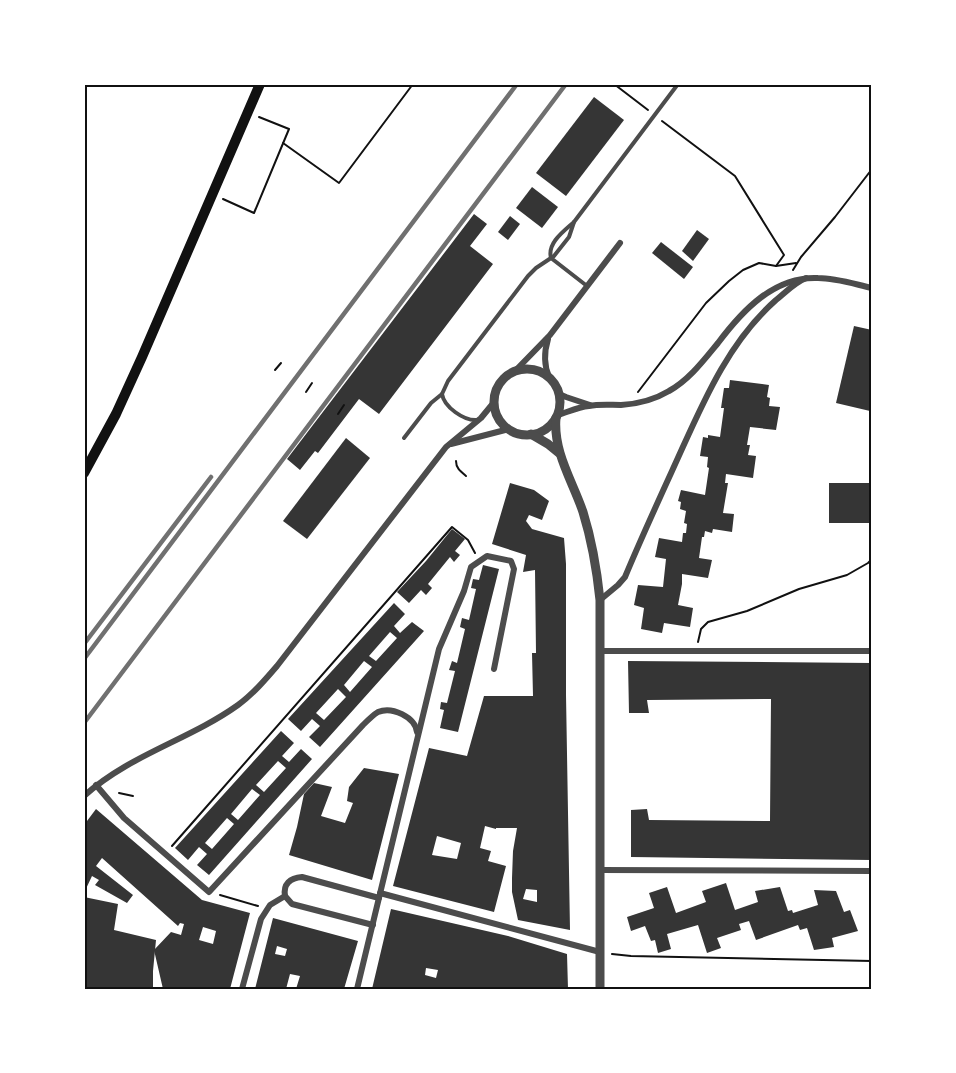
<svg xmlns="http://www.w3.org/2000/svg" width="956" height="1073" font-family="Merriweather,serif">
<style>
.building{fill:#353535;fill-rule:evenodd}
.lines{fill:none;stroke-linecap:round;stroke-linejoin:round}
.path{stroke:#111;stroke-width:2}
.service{stroke:#4c4c4c;stroke-width:4}
.minor{stroke:#4c4c4c;stroke-width:6}
.tertiary{stroke:#4c4c4c;stroke-width:9}
.primary{stroke:#111;stroke-width:10}
.rail{stroke:#707070;stroke-width:4.5}
.neatline{fill:none;stroke:#111;stroke-width:2}
</style>
<rect width="100%" height="100%" fill="#fff"/>
<g class="building">
<polygon points="594,97 624,120 566,196 536,173"/>
<polygon points="532,187 558,207 542,228 516,208"/>
<polygon points="474,214 487,224 470,246 493,264 379,414 359,399 318,453 315,451 300,470 287,459"/>
<polygon points="510,216 520,224 508,240 498,232"/>
<polygon points="697,230 709,239 693,261 682,251"/>
<polygon points="661,242 693,267 684,279 652,253"/>
<polygon points="854,326 872,330 872,402 870,411 836,403"/>
<polygon points="730,380 769,385 767,397 770,398 769,406 780,407 776,430 750,427 747,445 750,445 748,455 756,456 753,478 726,474 725,483 728,483 723,513 734,514 732,532 713,529 712,533 705,531 704,537 702,537 699,558 712,560 708,578 682,574 682,584 678,605 693,608 690,627 664,623 662,633 641,629 644,608 634,605 638,585 663,587 666,559 655,557 659,538 682,542 683,533 686,533 687,524 684,523 686,511 680,509 681,502 678,501 681,490 705,495 709,468 707,467 708,457 700,456 703,437 708,438 708,435 720,437 724,408 721,408 724,388 729,388"/>
<polygon points="346,438 370,458 307,539 283,521"/>
<path d="M510,483l24,7 15,11 -7,19 -13,-5 -3,6 6,8 32,9 2,26v131l4,235 -52,-10 -6,-28v-14l1,-27 4,-23h-21v1l-11,-3 -5,22 11,3 -3,10 18,5 -12,46 -101,-26 36,-138 38,8 17,-60h49l-1,-43h4l-1,-83 -12,2 3,-17 -34,-11zM437,836l24,7 -4,16 -25,-4zM526,889l11,1v12l-14,-3z"/>
<rect x="829" y="483" width="43" height="40"/>
<polygon points="452,529 465,539 455,551 460,555 454,562 450,557 428,584 432,588 426,595 421,590 409,603 397,592 426,561"/>
<polygon points="483,565 499,569 458,732 440,728 444,710 440,709 441,702 447,703 455,671 449,670 452,661 457,663 465,629 460,627 462,618 469,620 476,589 471,588 473,579 479,580"/>
<path d="M394,603l11,11 -11,12 6,7 12,-11 12,9 -104,116 -11,-10 11,-11 -8,-7 -11,12 -13,-12zM390,632l7,6 -21,23 -7,-5zM364,661l8,6 -22,25 -6,-7zM338,689l8,8 -22,23 -8,-7z"/>
<polygon points="628,661 871,663 872,860 631,857 631,810 647,809 649,820 770,821 771,699 647,700 649,713 629,713"/>
<path d="M281,731l13,12 -12,13 7,6 12,-13 11,10 -103,116 -12,-10 10,-11 -8,-7 -11,13 -13,-12zM278,761l8,7 -22,24 -8,-7zM252,789l8,6 -22,25 -7,-6zM227,818l7,6 -22,25 -7,-6z"/>
<polygon points="364,768 399,774 372,880 289,855 297,827 304,794 314,783 332,787 321,816 345,823 353,803 347,801 349,787"/>
<path d="M96,809l106,91 48,13 -20,76h-67l-9,-39 17,-18 10,3 3,-11 -4,-1 -2,3 -76,-68 -6,8 37,29 -6,8 -32,-18 4,-5 -7,-4 -8,17v-68zM203,927l13,4 -3,13 -14,-4z"/>
<polygon points="726,883 735,910 758,902 755,891 780,887 788,911 792,910 793,913 818,905 814,890 836,891 844,912 850,910 858,931 832,938 834,947 814,950 807,928 800,930 798,925 756,940 749,921 739,924 741,930 717,938 721,948 707,953 698,925 667,934 671,949 658,953 655,940 651,941 645,926 631,931 627,917 654,908 649,893 667,887 676,913 706,902 702,891"/>
<polygon points="84,897 118,904 114,930 156,940 153,971 153,989 84,989"/>
<path d="M391,909l117,27 59,18 1,35h-196zM426,968l12,2 -2,8 -11,-3z"/>
<path d="M273,918l85,23 -14,48h-48l4,-13 -10,-2 -4,15h-31zM277,946l10,3 -2,7 -10,-2z"/>
</g>
<g class="lines">
<g class="path">
<polyline points="614,84 648,110"/>
<polyline points="662,121 735,176 784,255 776,266"/>
<polyline points="283,143 339,183 413,84"/>
<polyline points="223,199 254,213 289,129 259,117"/>
<polyline points="793,270 801,257 835,217 872,169"/>
<polyline points="275,370 281,363"/>
<polyline points="306,392 312,383"/>
<polyline points="638,392 706,303 729,281 743,270 759,263 776,266 796,263"/>
<polyline points="338,414 344,405"/>
<path d="M456,461c0,7 4,10 10,15"/>
<polyline points="698,642 701,629 708,622 747,611 799,589 847,575 868,563 872,559"/>
<polyline points="119,793 133,796"/>
<polyline points="172,846 452,527 468,540 475,553"/>
<polyline points="220,895 258,906"/>
<polyline points="612,954 631,956 872,961"/>
</g>
<g class="service">
<path d="M587,286l-36,-28c-4,-15 13,-27 23,-36l104,-138"/>
<path d="M442,394c2,13 22,27 35,26"/>
<polyline points="404,438 431,403 442,394 448,381 528,276 536,268 554,256 569,237 574,222"/>
</g>
<g class="minor">
<path d="M548,339c-4,13 -4,26 1,38"/>
<polyline points="516,370 550,335 620,243"/>
<polyline points="559,394 566,397 590,405"/>
<path d="M558,415c10,-3 20,-8 31,-9 10,-2 21,-1 32,-1 17,-1 33,-5 48,-14 20,-11 35,-31 49,-48 24,-32 56,-67 100,-65 18,0 36,6 54,10"/>
<polyline points="451,444 509,429"/>
<path d="M600,600l18,-15 7,-8c15,-36 31,-71 47,-106 28,-61 53,-126 104,-171 10,-8 18,-17 30,-22"/>
<polyline points="600,651 872,651"/>
<path d="M96,785l28,33 85,74 154,-167c4,-4 10,-10 15,-13 14,-6 37,5 39,20"/>
<path d="M84,796c45,-41 105,-56 154,-91 15,-11 27,-25 39,-39l169,-219 35,-29 14,-17"/>
<polyline points="599,870 872,871"/>
<polyline points="380,893 600,952"/>
<path d="M373,925l-81,-21 -7,-8c-2,-12 5,-18 17,-19l77,21"/>
<polyline points="242,989 261,919 270,905 285,896"/>
<polyline points="357,989 439,649 464,591 471,567 487,556 511,561 514,569 494,669"/>
</g>
<g class="tertiary">
<circle cx="527" cy="402" r="33"/>
<path d="M556,418c-3,34 17,64 27,94 9,29 14,59 17,88v389"/>
<polyline points="531,434 548,444 559,453"/>
</g>
<polyline class="primary" points="84,473 116,414 142,357 260,84"/>
<g class="rail">
<polyline points="84,644 211,477"/>
<polyline points="84,659 517,84"/>
<polyline points="84,723 566,84"/>
</g>
</g>
<rect width="956" height="1073" fill="none" stroke="#ffffff" stroke-width="171"/>
<rect x="86" y="86" width="784" height="902" class="neatline"/>
</svg>
